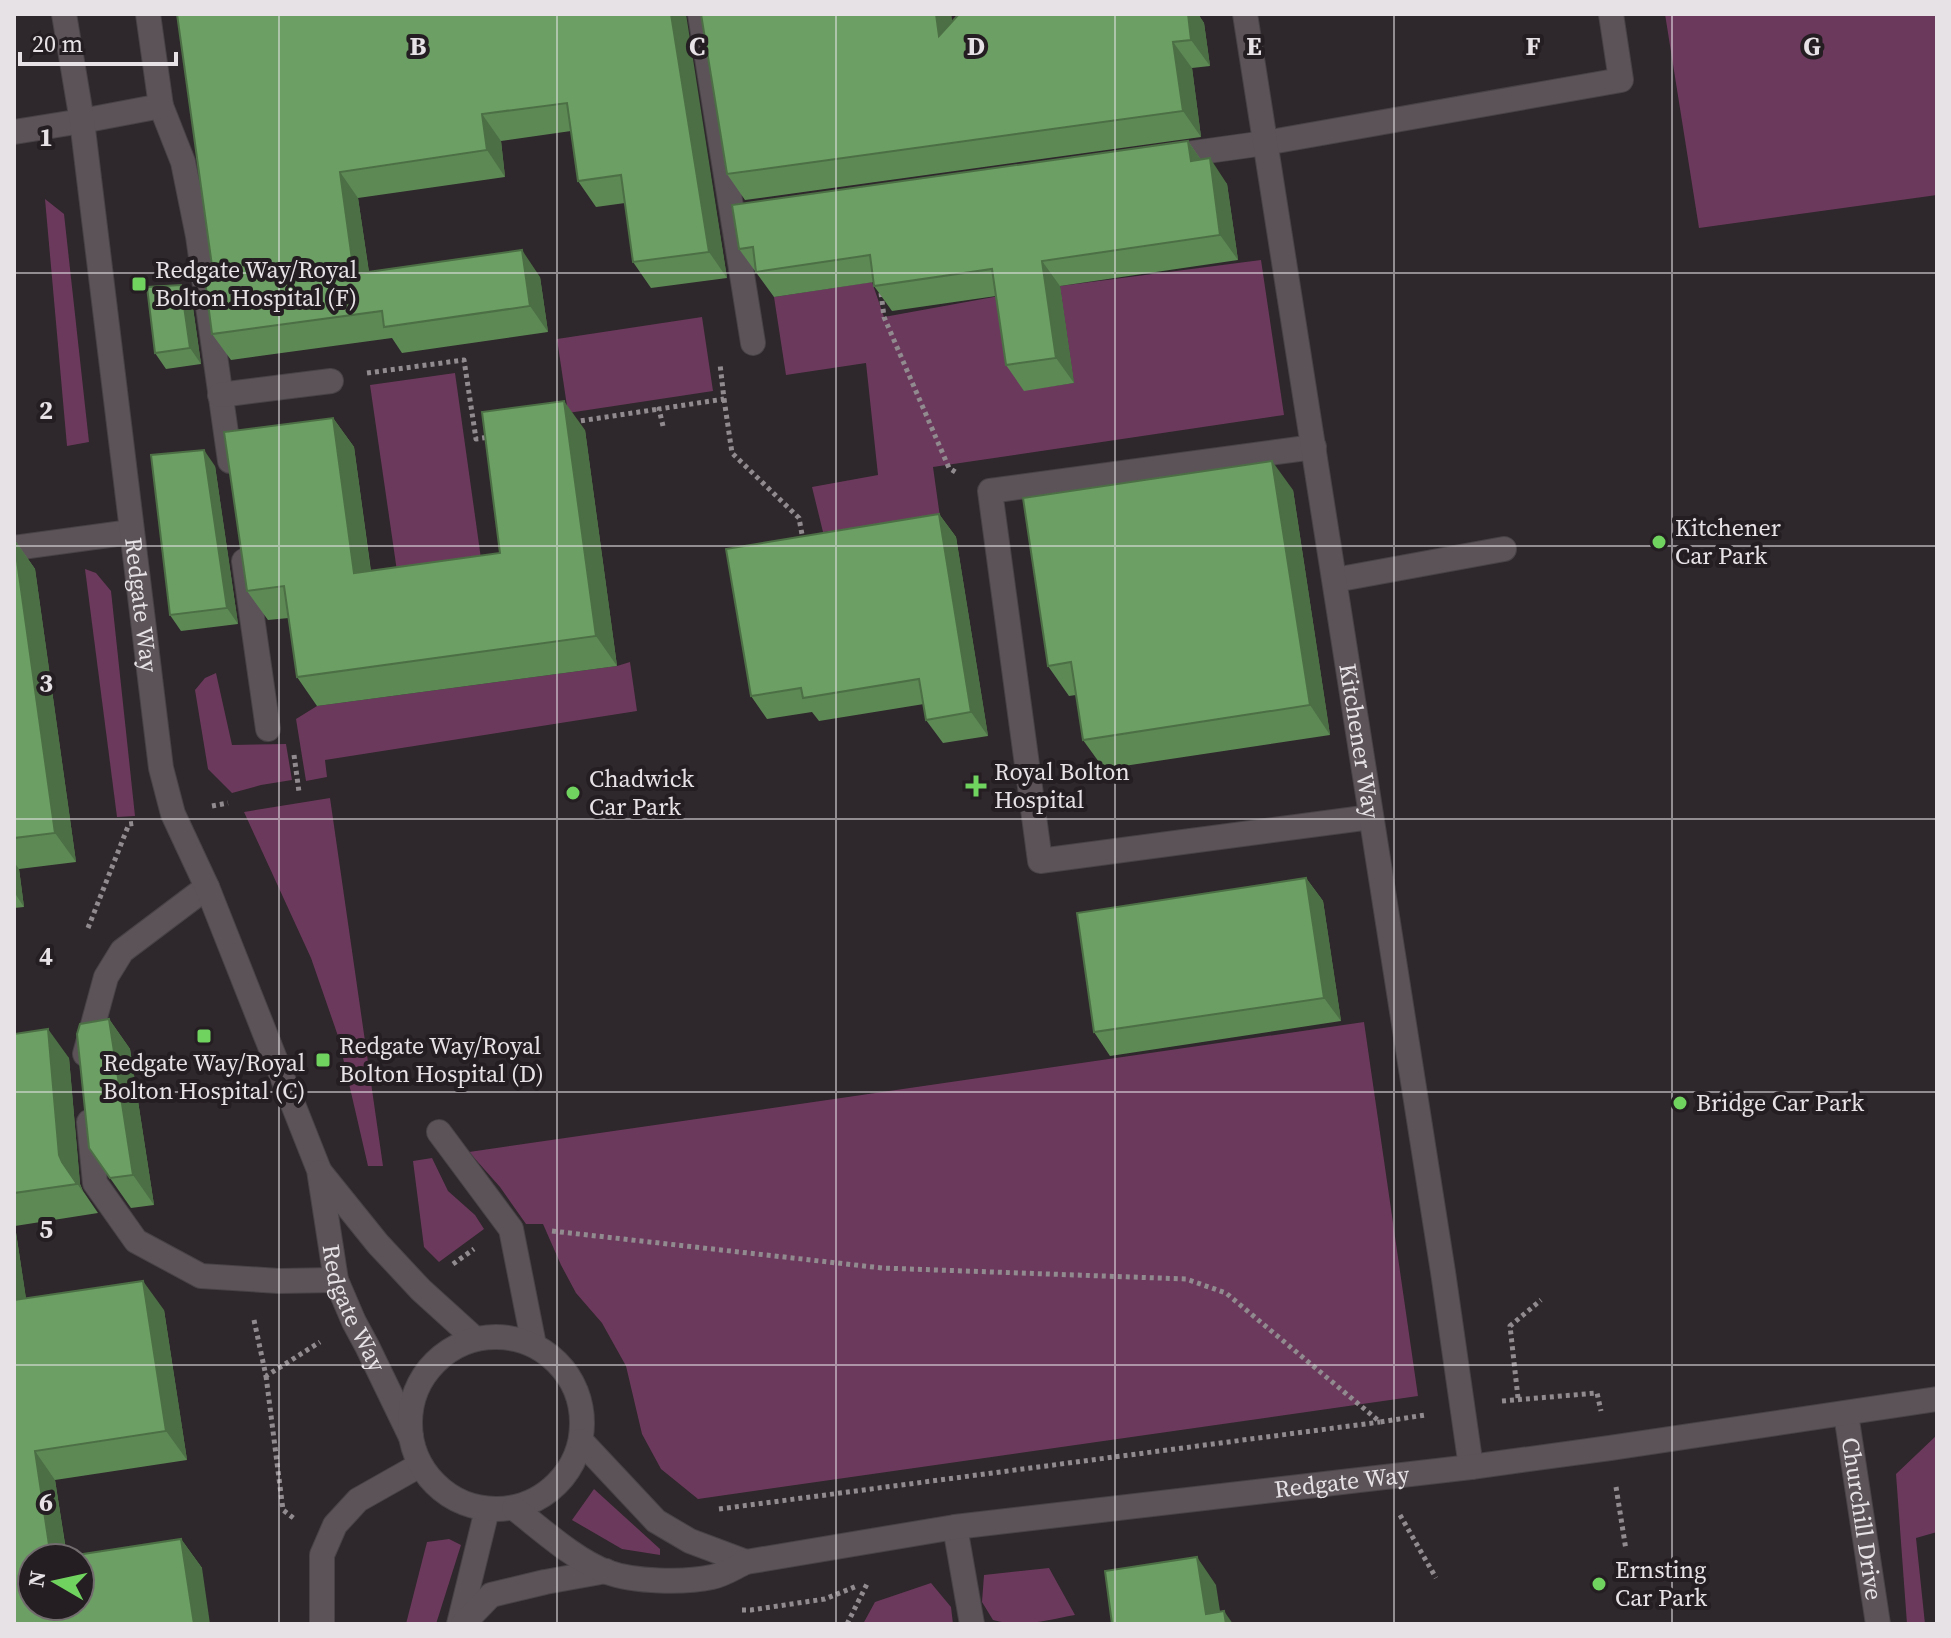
<svg xmlns="http://www.w3.org/2000/svg" width="1951" height="1638" font-family="'Source Serif 4',serif">
<style>
.green{fill:#6b395c}
.lines{fill:none;stroke-linecap:round;stroke-linejoin:round}
.lane-casing{stroke:#484246;stroke-width:26}
.street-casing{stroke:#484246;stroke-width:26}
.secondary-casing{stroke:#484246;stroke-width:26}
.path{stroke:#918b8f;stroke-width:5;stroke-dasharray:4 4;stroke-linecap:butt}
.lane{stroke:#5b5358;stroke-width:24}
.street{stroke:#5b5358;stroke-width:24}
.secondary{stroke:#5b5358;stroke-width:24}
.wall{fill:#5d8955}
.shaded-wall{fill:#4c6f45}
.building{fill:#6c9f63;stroke:#4c6f45;stroke-width:2}
.grid{fill:none;stroke:#e6e2e5;stroke-width:2;stroke-opacity:0.55}
.poi-dot{fill:#70d35f;stroke:#241d21;stroke-width:3}
.labels{text-anchor:middle;stroke-width:8;stroke-linejoin:round;paint-order:stroke}
.poi-label{font-size:24px;fill:#e6e2e5;stroke:#241d21;text-anchor:start}
.street-label{font-size:24px;fill:#e6e2e5;stroke:#241d21}
.grid-label{font-size:26px;text-anchor:middle;font-weight:bold;fill:#e6e2e5;stroke:#241d21;stroke-width:8;stroke-linejoin:round;paint-order:stroke}
</style>
<rect width="100%" height="100%" fill="#2e272b"/>
<g class="green">
<polygon points="1665,14 1937,14 1937,195 1699,228"/>
<polygon points="45,199 64,214 89,442 67,446"/>
<polygon points="1261,260 1284,415 933,467 940,517 823,532 812,487 878,475 866,363 786,375 774,297 872,282 884,317 1010,294 1025,390 1074,383 1060,286"/>
<polygon points="702,317 713,391 568,413 557,339"/>
<polygon points="455,373 483,573 399,585 370,385"/>
<polygon points="85,569 96,573 111,591 135,816 117,817"/>
<polygon points="630,662 637,711 325,760 327,777 306,781 296,719 317,706 617,666"/>
<polygon points="216,673 232,745 286,744 292,780 261,785 232,793 208,769 195,690 205,678"/>
<polygon points="330,798 383,1166 368,1166 338,1036 311,958 244,812"/>
<polygon points="1364,1022 1418,1396 698,1499 661,1469 642,1434 626,1366 602,1323 576,1293 561,1265 543,1224 526,1224 500,1187 469,1152"/>
<polygon points="432,1158 448,1191 475,1215 484,1229 439,1262 424,1247 413,1161"/>
<polygon points="1937,1435 1937,1532 1916,1538 1925,1624 1907,1624 1896,1474"/>
<polygon points="594,1489 660,1549 660,1555 622,1549 572,1520"/>
<polygon points="449,1539 461,1545 436,1624 406,1624 427,1542"/>
<path d="M1049,1568l26,47c-27,5 -55,13 -82,5l-11,-18 2,-27z"/>
<polygon points="931,1583 951,1607 953,1624 863,1624 875,1602"/>
</g>
<g class="lines">
<g class="lane-casing">
<g id="lane">
<polyline points="700,14 753,343"/>
<polyline points="161,106 183,162 198,236 230,461"/>
<polyline points="14,132 82,121 161,106 148,14"/>
<polyline points="1165,157 1265,143 1621,80 1611,14"/>
<polyline points="220,395 331,381"/>
<polyline points="1314,447 990,491 1040,861 1371,817"/>
<polyline points="14,548 131,532"/>
<polyline points="244,561 268,729"/>
<polyline points="1335,580 1504,549"/>
<polyline points="85,1054 106,977 122,951 207,887"/>
<polyline points="89,1122 95,1183 136,1241 201,1276 279,1281 336,1280"/>
<polyline points="439,1132 511,1229 534,1345"/>
<polyline points="955,1527 972,1624"/>
<polyline points="322,1624 322,1555 335,1525 358,1500 420,1465"/>
<polyline points="459,1624 487,1510"/>
<polyline points="463,1624 491,1595 545,1582 606,1571"/>
</g>
</g>
<g class="street-casing">
<g id="street">
<path id="s1" d="M1245,14l198,1258 28,195"/>
<path id="s2" d="M1846,1414l32,210"/>
</g>
</g>
<g class="secondary-casing">
<g id="secondary">
<path id="s3" d="M64,14l18,107 79,647 12,46 34,73 112,283 17,110 18,42 13,24 44,91"/>
<polyline points="320,1172 378,1244 421,1290 475,1339"/>
<circle cx="496" cy="1423" r="86"/>
<polyline points="581,1441 656,1521 690,1541 746,1562"/>
<path id="s4" d="M514,1508c26,20 62,53 93,64 27,10 77,11 105,5 11,-2 23,-10 34,-15l209,-35 516,-60 139,-19 327,-49"/>
</g>
</g>
<g class="path">
<polyline points="881,293 884,317 949,468 957,473"/>
<polyline points="367,373 464,360 476,439 489,437"/>
<polyline points="724,399 732,453 799,518 803,540"/>
<polyline points="573,422 659,409"/>
<polyline points="663,426 659,409 724,399 720,364"/>
<polyline points="294,755 299,792"/>
<polyline points="212,806 228,803"/>
<polyline points="88,928 129,824 136,823"/>
<polyline points="552,1231 882,1268 1186,1279 1226,1293 1380,1422 1425,1415"/>
<polyline points="453,1264 474,1249"/>
<polyline points="254,1320 266,1376 320,1342"/>
<polyline points="266,1376 283,1510 296,1520"/>
<polyline points="1518,1398 1510,1326 1541,1300"/>
<polyline points="1502,1401 1597,1393 1601,1411"/>
<polyline points="1616,1487 1626,1550"/>
<polyline points="719,1509 1380,1422"/>
<polyline points="1400,1515 1436,1578"/>
<polyline points="742,1610 751,1610 825,1599 857,1586"/>
<polyline points="847,1624 868,1582"/>
</g>
<use href="#lane" class="lane"/>
<use href="#street" class="street"/>
<use href="#secondary" class="secondary"/>
</g>
<g class="wall">
<polygon points="177,14 685,16 727,278 651,288 633,262 625,203 596,207 578,181 571,131 501,141 505,177 358,198 369,272 540,277 548,332 402,353 392,338 231,360 212,334 213,273"/>
<polygon points="951,14 952,22 959,14 1198,14 1204,23 1210,66 1192,68 1201,137 745,200 727,174"/>
<polygon points="1188,141 1201,160 1227,184 1238,260 1060,286 1074,383 1024,391 1006,365 996,296 892,311 874,286 874,282 774,297 739,249"/>
<polygon points="192,301 201,364 166,369 155,353"/>
<polygon points="333,418 354,447 371,571 500,553 585,430 617,666 317,706 297,677 289,618 268,620 247,591"/>
<polygon points="215,466 238,624 181,631 170,615"/>
<polygon points="1293,490 1330,735 1104,769 1083,740 1076,695 1069,696 1048,666"/>
<polygon points="939,514 956,537 988,736 943,743 926,720 924,704 819,721 812,712 767,719 751,696"/>
<polygon points="14,539 35,569 76,862 19,869 24,907 14,908"/>
<polygon points="1306,878 1323,901 1341,1021 1110,1056 1094,1032"/>
<polygon points="109,1019 130,1049 154,1205 131,1208 89,1148"/>
<polygon points="14,1034 69,1058 80,1184 83,1191 98,1213 15,1226 26,1299 164,1310 187,1460 55,1480 67,1556 181,1539 202,1568 14,1624"/>
</g>
<g class="shaded-wall">
<polygon points="671,14 686,14 727,278 709,252"/>
<polygon points="936,14 951,14 957,62 939,36"/>
<polygon points="1188,14 1198,14 1204,23 1210,66 1191,40"/>
<polygon points="1173,42 1192,68 1201,137 1183,111"/>
<polygon points="482,114 501,141 505,177 487,150"/>
<polygon points="1188,141 1205,166 1191,161"/>
<polygon points="1210,158 1227,184 1238,260 1220,235"/>
<polygon points="340,172 358,198 373,300 354,274"/>
<polygon points="522,250 540,277 548,332 530,306"/>
<polygon points="1042,261 1060,286 1074,383 1056,358"/>
<polygon points="181,285 192,301 201,364 190,348"/>
<polygon points="564,401 585,430 617,666 596,636"/>
<polygon points="333,418 354,447 375,603 354,573"/>
<polygon points="204,450 215,466 238,624 227,608"/>
<polygon points="1272,461 1293,490 1330,735 1310,705"/>
<polygon points="939,514 956,537 988,736 971,712"/>
<polygon points="14,539 35,569 76,862 55,833"/>
<polygon points="14,862 19,869 24,907 14,892"/>
<polygon points="1306,878 1323,901 1341,1021 1324,998"/>
<polygon points="109,1019 130,1049 154,1205 133,1175"/>
<polygon points="48,1029 69,1058 80,1184 83,1192 62,1162 59,1155"/>
<polygon points="14,1225 15,1226 31,1331 14,1307"/>
<polygon points="143,1281 164,1310 187,1460 166,1431"/>
<polygon points="35,1451 55,1480 67,1558 51,1558"/>
<polygon points="181,1539 202,1568 210,1624 194,1624"/>
<polygon points="1197,1557 1216,1585 1222,1624 1206,1614"/>
<polygon points="1224,1611 1233,1624 1226,1624"/>
</g>
<g class="building">
<polygon points="177,14 671,14 709,252 633,262 621,175 578,181 567,103 482,114 487,150 340,172 354,274 522,250 530,306 384,327 382,311 212,334 204,273 213,273"/>
<polygon points="701,14 936,14 939,36 959,14 1188,14 1191,40 1173,42 1183,111 727,174"/>
<polygon points="1188,141 1191,161 1210,158 1220,235 1042,261 1056,358 1006,365 992,269 874,286 870,255 756,272 753,247 739,249 732,205"/>
<polygon points="181,285 190,348 155,353 147,287"/>
<polygon points="564,401 596,636 297,677 284,586 247,591 224,432 333,418 354,573 500,553 482,412"/>
<polygon points="204,450 227,608 170,615 151,455"/>
<polygon points="1272,461 1310,705 1083,740 1071,662 1048,666 1023,498"/>
<polygon points="939,514 971,712 926,720 919,679 803,698 801,688 751,696 726,549"/>
<polygon points="14,539 55,833 14,838"/>
<polygon points="1306,878 1324,998 1094,1032 1077,913"/>
<polygon points="109,1019 133,1175 110,1178 89,1148 77,1034 80,1024"/>
<polygon points="48,1029 59,1155 62,1162 77,1184 14,1193 14,1034"/>
<polygon points="143,1281 166,1431 35,1451 51,1558 32,1558 32,1606 80,1606 80,1558 57,1558 181,1539 194,1624 14,1624 14,1300"/>
<polygon points="1197,1557 1206,1614 1224,1611 1226,1624 1112,1624 1105,1571"/>
</g>
<path class="grid" d="M279,14v1610M557,14v1610M836,14v1610M1115,14v1610M1394,14v1610M1672,14v1610M14,273h1923M14,546h1923M14,819h1923M14,1092h1923M14,1365h1923"/>
<g class="poi-dot">
<rect x="131" y="276" width="16" height="16" rx="4"/>
<circle cx="1659" cy="542" r="8"/>
<path d="M972 774h8v8h8v8h-8v8h-8v-8h-8v-8h8z"/>
<circle cx="573" cy="793" r="8"/>
<rect x="196" y="1028" width="16" height="16" rx="4"/>
<rect x="315" y="1052" width="16" height="16" rx="4"/>
<circle cx="1680" cy="1103" r="8"/>
<circle cx="1599" cy="1584" r="8"/>
</g>
<g class="labels">
<g class="poi-label">
<text x="155" y="278">Redgate Way/Royal<tspan x="155" dy="28">Bolton Hospital (F)</tspan></text>
<text x="1675" y="536">Kitchener<tspan x="1675" dy="28">Car Park</tspan></text>
<text x="994" y="780">Royal Bolton<tspan x="994" dy="28">Hospital</tspan></text>
<text x="589" y="787">Chadwick<tspan x="589" dy="28">Car Park</tspan></text>
<text x="339" y="1054">Redgate Way/Royal<tspan x="339" dy="28">Bolton Hospital (D)</tspan></text>
<text x="204" y="1071" text-anchor="middle">Redgate Way/Royal<tspan x="204" dy="28">Bolton Hospital (C)</tspan></text>
<text x="1696" y="1111">Bridge Car Park</text>
<text x="1615" y="1578">Ernsting<tspan x="1615" dy="28">Car Park</tspan></text>
</g>
<g class="street-label">
<text dy="8" stroke="none"><textPath href="#s3" startOffset="596">Redgate Way</textPath></text>
<text dy="8" stroke="none"><textPath href="#s1" startOffset="736">Kitchener Way</textPath></text>
<text dy="8" stroke="none"><textPath href="#s3" startOffset="1336">Redgate Way</textPath></text>
<text dy="8" stroke="none"><textPath href="#s4" startOffset="858">Redgate Way</textPath></text>
<text dy="8" stroke="none"><textPath href="#s2" startOffset="106">Churchill Drive</textPath></text>
</g>
</g>
<g class="grid-label">
<text x="418" y="55">B</text>
<text x="697" y="55">C</text>
<text x="976" y="55">D</text>
<text x="1254" y="55">E</text>
<text x="1533" y="55">F</text>
<text x="1812" y="55">G</text>
<text x="46" y="146">1</text>
<text x="46" y="419">2</text>
<text x="46" y="692">3</text>
<text x="46" y="965">4</text>
<text x="46" y="1238">5</text>
<text x="46" y="1511">6</text>
</g>
<rect width="1951" height="1638" fill="none" stroke="#e6e2e5" stroke-width="32"/>
<g transform="translate(56 1582) rotate(279)"><circle r="38" fill="#241d21" stroke="#726c6f" stroke-width="2"/>
<path d="M0-6L14 30L0 20L-14 30Z" fill="#70d35f"/>
<text y="-12" font-size="22" font-weight="bold" text-anchor="middle" fill="#e6e2e5">N</text>
</g>
<path d="M20 52v12h156v-12" fill="none" stroke="#e6e2e5" stroke-width="4"/>
<text x="32" y="52" font-size="24" fill="#e6e2e5" stroke="#241d21" stroke-width="6" paint-order="stroke">20 m</text>
</svg>
